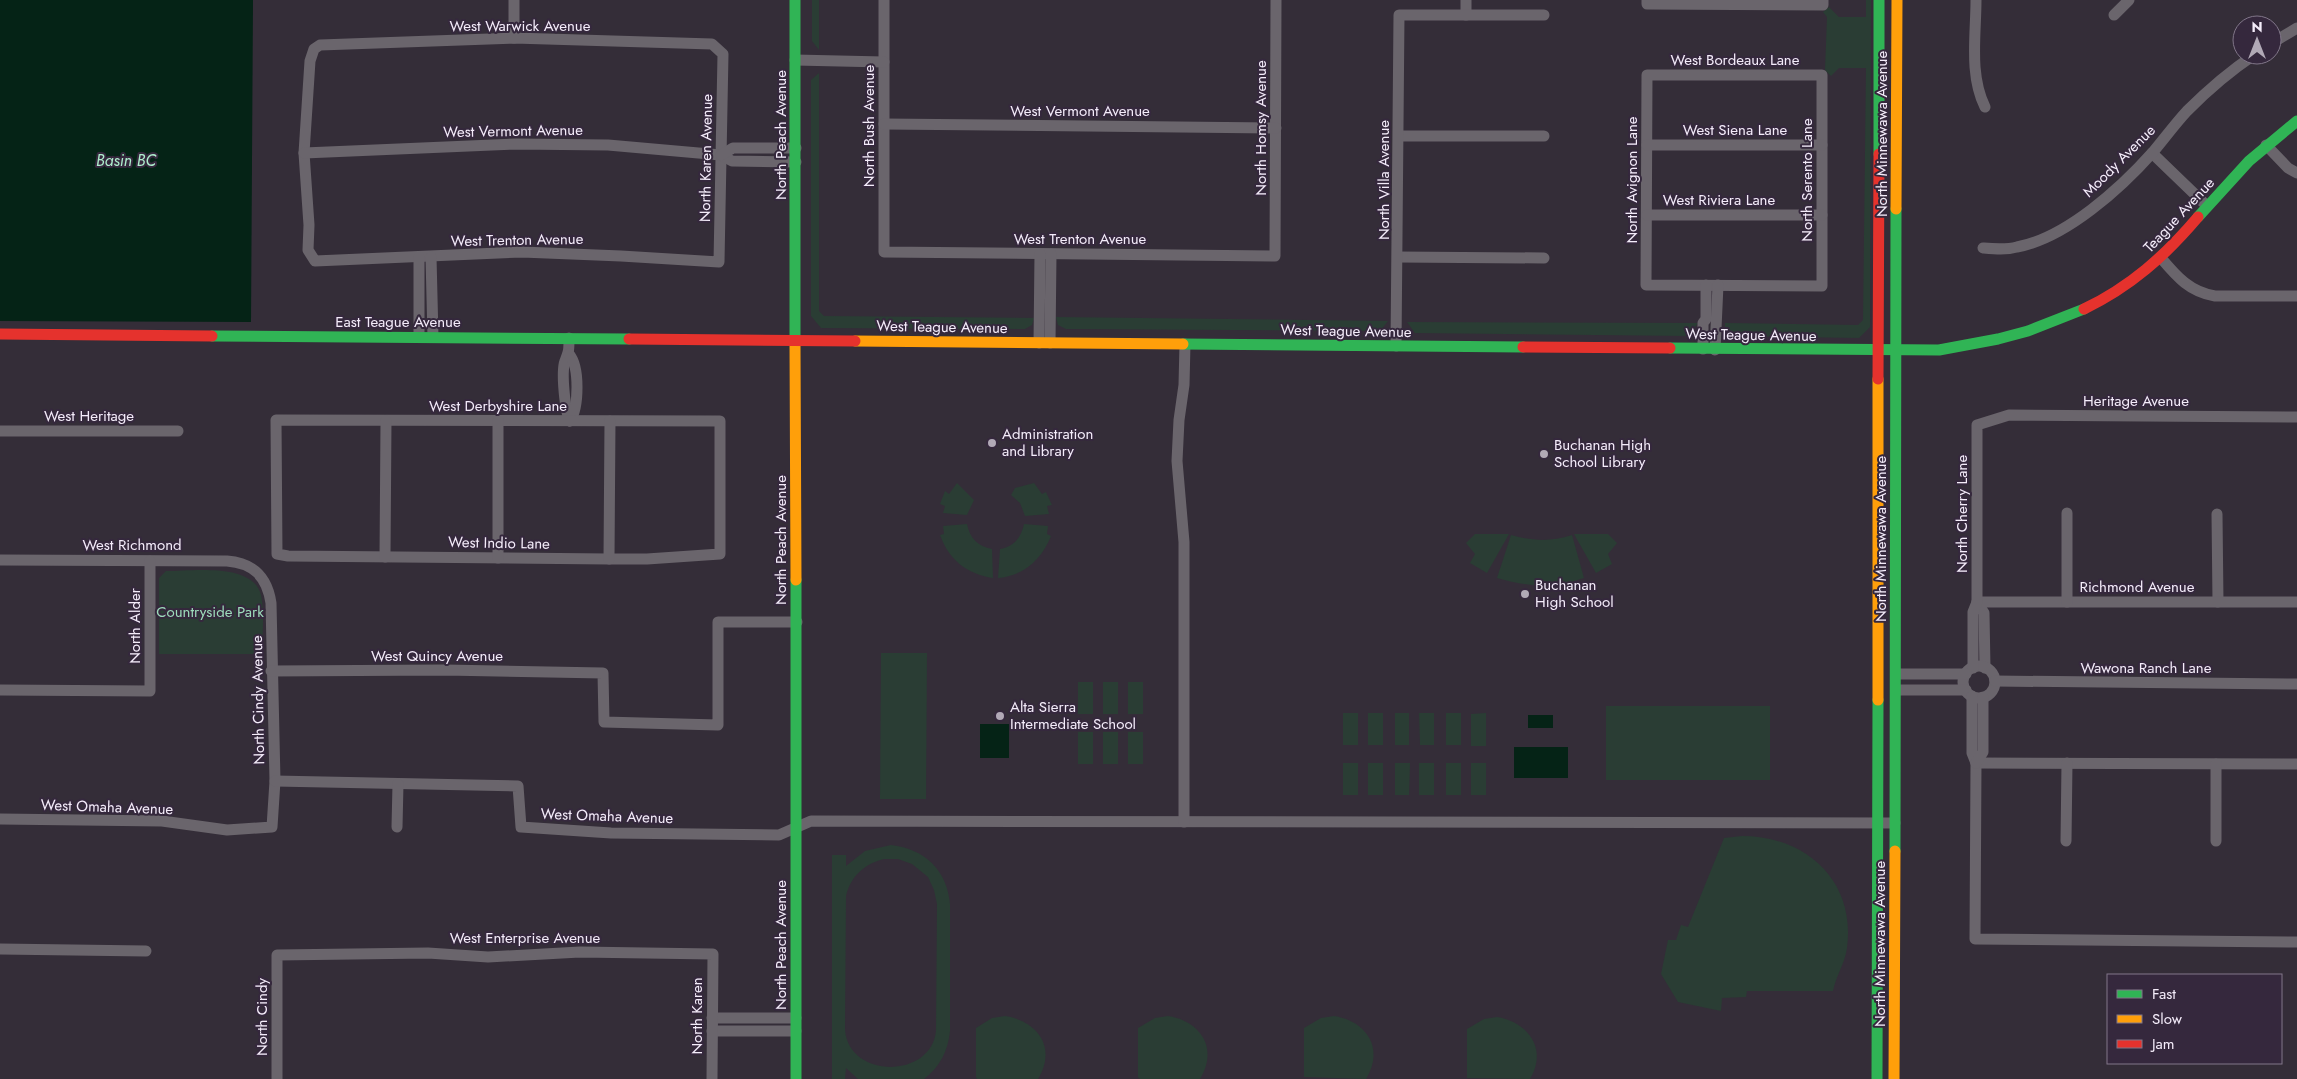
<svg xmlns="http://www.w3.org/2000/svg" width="2297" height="1079" font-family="Jost,sans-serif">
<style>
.green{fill:#2a3d34;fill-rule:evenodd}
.water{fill:#052316}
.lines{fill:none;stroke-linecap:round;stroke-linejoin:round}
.street{stroke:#6a656c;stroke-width:11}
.fast{stroke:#30b455;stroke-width:11}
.slow{stroke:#ff9f0a;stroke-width:11}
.jam{stroke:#e5322d;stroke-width:11}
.poi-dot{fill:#b1a9b6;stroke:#35283d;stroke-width:2}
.labels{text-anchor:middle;stroke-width:4;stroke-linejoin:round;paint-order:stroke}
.street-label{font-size:15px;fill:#f4ecfa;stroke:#35283d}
.poi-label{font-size:15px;fill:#f4ecfa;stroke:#35283d;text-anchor:start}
.park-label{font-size:15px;fill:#9ddcbb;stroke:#35283d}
.water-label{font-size:16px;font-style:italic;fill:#aeeecd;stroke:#35283d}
</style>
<rect width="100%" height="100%" fill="#342d38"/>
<g class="green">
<polygon points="812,0 819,0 819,50 812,41"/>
<polygon points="1866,0 1871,0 1870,327 1859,338 1737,336 1725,328 1725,323 1858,325 1863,320 1866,68 1839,68 1831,76 1825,70 1827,17 1823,12 1829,7 1839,17 1866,17"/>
<polygon points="819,73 819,311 824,316 1034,318 1032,325 1025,329 821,328 811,316 811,80"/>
<polygon points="1056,317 1388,321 1380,331 1066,329 1058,325"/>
<polygon points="1407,322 1698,323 1688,336 1415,333"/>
<polygon points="957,483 974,500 967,515 943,513 945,506 940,504 945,491 949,494"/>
<polygon points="1034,483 1042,494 1046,492 1052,505 1047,506 1049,514 1025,516 1020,503 1011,495 1015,488"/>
<path d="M967,524c3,15 11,22 25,25l1,29c-26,-4 -44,-18 -53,-43l4,-1 -1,-8z"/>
<path d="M1024,524l24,2 -1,8 4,2c-9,23 -27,40 -53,42l2,-29c14,-3 21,-11 24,-25z"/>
<polygon points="1475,534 1509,534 1487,573 1470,563 1475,554 1466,543"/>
<polygon points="1574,534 1608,534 1617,543 1608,554 1612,564 1596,573"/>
<path d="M1511,535c22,6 39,7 61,0l12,43c-29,10 -57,9 -87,0z"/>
<path d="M166,571c26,0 87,-9 95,24 4,19 1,41 1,59h-103v-76z"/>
<polygon points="881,653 927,653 926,799 880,799"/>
<rect x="1078" y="682" width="15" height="32"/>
<rect x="1103" y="682" width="15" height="32"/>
<rect x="1128" y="682" width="15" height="32"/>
<rect x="1606" y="706" width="164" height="74"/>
<rect x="1343" y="713" width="15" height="32"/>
<rect x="1368" y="713" width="15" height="32"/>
<rect x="1395" y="713" width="14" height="32"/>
<polygon points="1419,713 1434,713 1434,745 1420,745"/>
<rect x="1446" y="713" width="15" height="32"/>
<polygon points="1486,713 1486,746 1471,746 1471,714"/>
<rect x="1078" y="732" width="15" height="32"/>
<rect x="1103" y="732" width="15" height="32"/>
<rect x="1128" y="732" width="15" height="32"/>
<rect x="1343" y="763" width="15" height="32"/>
<rect x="1368" y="763" width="15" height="32"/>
<polygon points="1395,763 1410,763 1409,795 1395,795"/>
<rect x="1419" y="763" width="15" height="32"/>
<rect x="1446" y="763" width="15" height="32"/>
<rect x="1471" y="763" width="15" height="32"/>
<path d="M1742,836c64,0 114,45 105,112 -2,15 -11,28 -14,43h-86l-1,6 -24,1 -1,13 -43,-9 -17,-28 7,-34h8l5,-15 7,2 36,-89z"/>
<path d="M891,845c34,4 56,25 59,59v127c-2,20 -10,36 -26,48h-66l-12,-11 -1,11h-13v-224h14v11l19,-15zM884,859h14l14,5 16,13 6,13 3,14 -1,127c-5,48 -87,48 -91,-1l1,-134c5,-20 18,-32 38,-37z"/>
<path d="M1005,1016c33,5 52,32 33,63h-61l-1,-2v-49l16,-10z"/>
<path d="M1168,1016c32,5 51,32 32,63h-60l-2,-2v-49l17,-10z"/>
<path d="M1334,1016c32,5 51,32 32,63l-62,-2v-49l17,-10z"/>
<path d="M1497,1017c31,5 51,32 33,62l-63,-1v-49l17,-10z"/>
</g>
<g class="water">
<polygon points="0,0 253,0 251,322 0,321"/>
<rect x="1528" y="715" width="25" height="13"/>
<rect x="980" y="724" width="29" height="34"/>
<rect x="1514" y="747" width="54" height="31"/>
</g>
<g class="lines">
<g class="street">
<polyline points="514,0 514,38"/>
<polyline points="884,0 884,252 1275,256 1276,0"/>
<polyline points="1647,0 1647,4 1823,5 1823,0"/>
<path d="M1976,0c0,35 -7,75 9,107"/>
<polyline points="1466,15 1466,0"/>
<polyline points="2114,15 2129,0"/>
<polygon points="514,38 712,44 723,54 719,262 621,256 522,252 315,261 308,250 309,225 304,153 310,61 314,49 320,45"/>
<polyline points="2272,43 2297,28"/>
<polyline points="795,60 884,62"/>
<polygon points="1647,75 1822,75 1822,286 1646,285"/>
<polyline points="884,124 1276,128"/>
<polyline points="1399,136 1544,136"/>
<polyline points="1647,145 1822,145"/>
<polyline points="2266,145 2288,168 2297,173"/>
<polyline points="304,153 516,144 608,145 721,155 732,161 796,162"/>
<polyline points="2152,153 2207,206"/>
<polyline points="721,155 733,148 796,148"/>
<polyline points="1647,215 1822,215"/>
<path d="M1983,248c12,1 23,2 34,-1 49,-9 104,-59 136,-95 11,-13 22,-28 34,-41 21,-21 43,-40 67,-56"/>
<polyline points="419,257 419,337"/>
<polyline points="431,257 433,337"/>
<polyline points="1398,257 1544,258"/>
<path d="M2161,258c16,19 29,34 54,38h82"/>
<path d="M569,338c0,12 0,13 -4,23 -4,11 0,51 5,60"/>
<polyline points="1039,343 1040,254"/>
<polyline points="1050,343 1051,254"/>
<polyline points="1396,346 1399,15 1544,15"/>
<polyline points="1703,349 1703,323 1706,319 1706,285"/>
<polyline points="1715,350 1718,285"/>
<path d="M569,354c11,13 10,53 1,67"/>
<polygon points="276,420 720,421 720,554 647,559 609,559 288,556 277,554"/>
<polyline points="498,421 498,558"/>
<polyline points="0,431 178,431"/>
<polyline points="2217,514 2218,602"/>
<polyline points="385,557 386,421"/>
<polyline points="609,559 610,421"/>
<path d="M0,560l227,1c26,2 40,15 44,42l4,178 -3,46 -45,3 -65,-9 -162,-2"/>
<polyline points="1977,602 2297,602"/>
<polyline points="1977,602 1984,613 1985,668"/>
<polyline points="2067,602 2067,513"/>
<circle cx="1979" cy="682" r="16"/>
<polyline points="1973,668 1973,612 1977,602 1977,425 2009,415 2297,417"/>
<polyline points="271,671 445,670 603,673 604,722 718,725 718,622 797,622"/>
<polyline points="1896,674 1966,674"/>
<polyline points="1995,681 2297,684"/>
<polyline points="0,690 150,691 150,561"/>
<polyline points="1896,690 1966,690"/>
<polyline points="1972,696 1972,753 1976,763 1975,939 2297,942"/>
<polyline points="1976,763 2297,764"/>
<polyline points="1976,763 1983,752 1983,697"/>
<polyline points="275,781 518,786 521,827 611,833 779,835 811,821 1895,823"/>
<polyline points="1184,822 1184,542 1177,461 1179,420 1184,385 1185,344"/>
<polyline points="397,827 398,784"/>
<polyline points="2066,841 2067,763"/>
<polyline points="2216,841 2216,764"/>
<polyline points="0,949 146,951"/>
<polyline points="712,1018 796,1018"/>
<polyline points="712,1031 796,1031"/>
<polyline points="277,1079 277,955 428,953 488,957 580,952 713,954 712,1079"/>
</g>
<g class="fast">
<polyline points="795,0 795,343"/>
<polyline points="1879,154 1879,0"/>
<polyline points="2198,217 2249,161 2297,121"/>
<polyline points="212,336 629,339"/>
<polyline points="1183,344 1523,347"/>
<polyline points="1670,348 1939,350 1998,339 2028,331 2084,309"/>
<polyline points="796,580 796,1079"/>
<polyline points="1895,851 1896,209"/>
<polyline points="1877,1079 1878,700"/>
</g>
<g class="slow">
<polyline points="1896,209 1897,0"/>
<polyline points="855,341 1183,344"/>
<polyline points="795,343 796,580"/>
<polyline points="1878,700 1878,379"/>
<polyline points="1894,1079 1895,851"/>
</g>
<g class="jam">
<path d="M2084,309c46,-22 81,-53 114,-92"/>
<polyline points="0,334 212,336"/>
<polyline points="629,339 855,341"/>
<polyline points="1523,347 1670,348"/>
<polyline points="1878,379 1879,154"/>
</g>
</g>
<g class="poi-dot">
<circle cx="992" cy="443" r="5"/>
<circle cx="1544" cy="454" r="5"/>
<circle cx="1525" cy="594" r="5"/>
<circle cx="1000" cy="716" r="5"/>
</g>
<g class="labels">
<g class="street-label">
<text x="520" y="31">West Warwick Avenue</text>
<text x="1735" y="65">West Bordeaux Lane</text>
<text x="1080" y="116">West Vermont Avenue</text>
<text transform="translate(869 126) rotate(-90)" y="5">North Bush Avenue</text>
<text transform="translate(1261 128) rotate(-90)" y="5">North Homsy Avenue</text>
<text x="1735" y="135">West Siena Lane</text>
<text transform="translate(513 131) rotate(-1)" y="5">West Vermont Avenue</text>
<text transform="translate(1882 134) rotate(-90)" y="5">North Minnewawa Avenue</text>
<text transform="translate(781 135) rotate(-90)" y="5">North Peach Avenue</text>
<text transform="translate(706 158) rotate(-89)" y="5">North Karen Avenue</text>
<text transform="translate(2119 161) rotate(-45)" y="5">Moody Avenue</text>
<text transform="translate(1384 180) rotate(-90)" y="5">North Villa Avenue</text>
<text transform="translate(1632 180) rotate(-90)" y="5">North Avignon Lane</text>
<text transform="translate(1807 180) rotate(-90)" y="5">North Serento Lane</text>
<text x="1719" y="205">West Riviera Lane</text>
<text transform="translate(2179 215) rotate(-47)" y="5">Teague Avenue</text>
<text x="1080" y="244">West Trenton Avenue</text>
<text transform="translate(517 240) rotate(-1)" y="5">West Trenton Avenue</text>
<text x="398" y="327">East Teague Avenue</text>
<text transform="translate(942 327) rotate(1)" y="5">West Teague Avenue</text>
<text transform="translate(1346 331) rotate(1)" y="5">West Teague Avenue</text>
<text transform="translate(1751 335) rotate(1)" y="5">West Teague Avenue</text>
<text x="2136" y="406">Heritage Avenue</text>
<text x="498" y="411">West Derbyshire Lane</text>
<text x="89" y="421">West Heritage</text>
<text transform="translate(1962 514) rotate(-90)" y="5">North Cherry Lane</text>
<text transform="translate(1881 539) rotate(-90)" y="5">North Minnewawa Avenue</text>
<text transform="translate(781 540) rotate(-90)" y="5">North Peach Avenue</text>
<text transform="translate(499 543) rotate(1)" y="5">West Indio Lane</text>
<text x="132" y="550">West Richmond</text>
<text x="2137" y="592">Richmond Avenue</text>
<text transform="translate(135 626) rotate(-90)" y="5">North Alder</text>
<text x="437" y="661">West Quincy Avenue</text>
<text x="2146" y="673">Wawona Ranch Lane</text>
<text transform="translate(258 700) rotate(-91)" y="5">North Cindy Avenue</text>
<text transform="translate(107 807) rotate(2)" y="5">West Omaha Avenue</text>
<text transform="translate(607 816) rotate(2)" y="5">West Omaha Avenue</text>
<text x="525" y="943">West Enterprise Avenue</text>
<text transform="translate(1880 944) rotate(-90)" y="5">North Minnewawa Avenue</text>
<text transform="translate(781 945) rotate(-90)" y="5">North Peach Avenue</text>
<text transform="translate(697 1016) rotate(-90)" y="5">North Karen</text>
<text transform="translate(262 1017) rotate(-90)" y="5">North Cindy</text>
</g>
<g class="poi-label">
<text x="1002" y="439">Administration<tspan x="1002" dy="17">and Library</tspan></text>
<text x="1554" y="450">Buchanan High<tspan x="1554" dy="17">School Library</tspan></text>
<text x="1535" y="590">Buchanan<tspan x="1535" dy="17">High School</tspan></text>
<text x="1010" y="712">Alta Sierra<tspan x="1010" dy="17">Intermediate School</tspan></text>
</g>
<g class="park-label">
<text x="210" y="617">Countryside Park</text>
</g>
<g class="water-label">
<text x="126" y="166">Basin BC</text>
</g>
</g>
<rect x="2107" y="974" width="175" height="90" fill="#35283d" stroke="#817689"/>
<rect x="2117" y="990" width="25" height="8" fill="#30b455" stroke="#817689"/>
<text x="2152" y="999" font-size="15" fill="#f4ecfa">Fast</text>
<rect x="2117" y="1015" width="25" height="8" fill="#ff9f0a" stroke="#817689"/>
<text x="2152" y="1024" font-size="15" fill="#f4ecfa">Slow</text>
<rect x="2117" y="1040" width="25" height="8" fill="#e5322d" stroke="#817689"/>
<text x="2152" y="1049" font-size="15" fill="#f4ecfa">Jam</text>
<g transform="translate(2257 40)"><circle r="24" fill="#35283d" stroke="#817689"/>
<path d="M0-4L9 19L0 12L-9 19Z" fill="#b1a9b6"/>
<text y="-8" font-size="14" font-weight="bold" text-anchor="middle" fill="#f4ecfa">N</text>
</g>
</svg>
